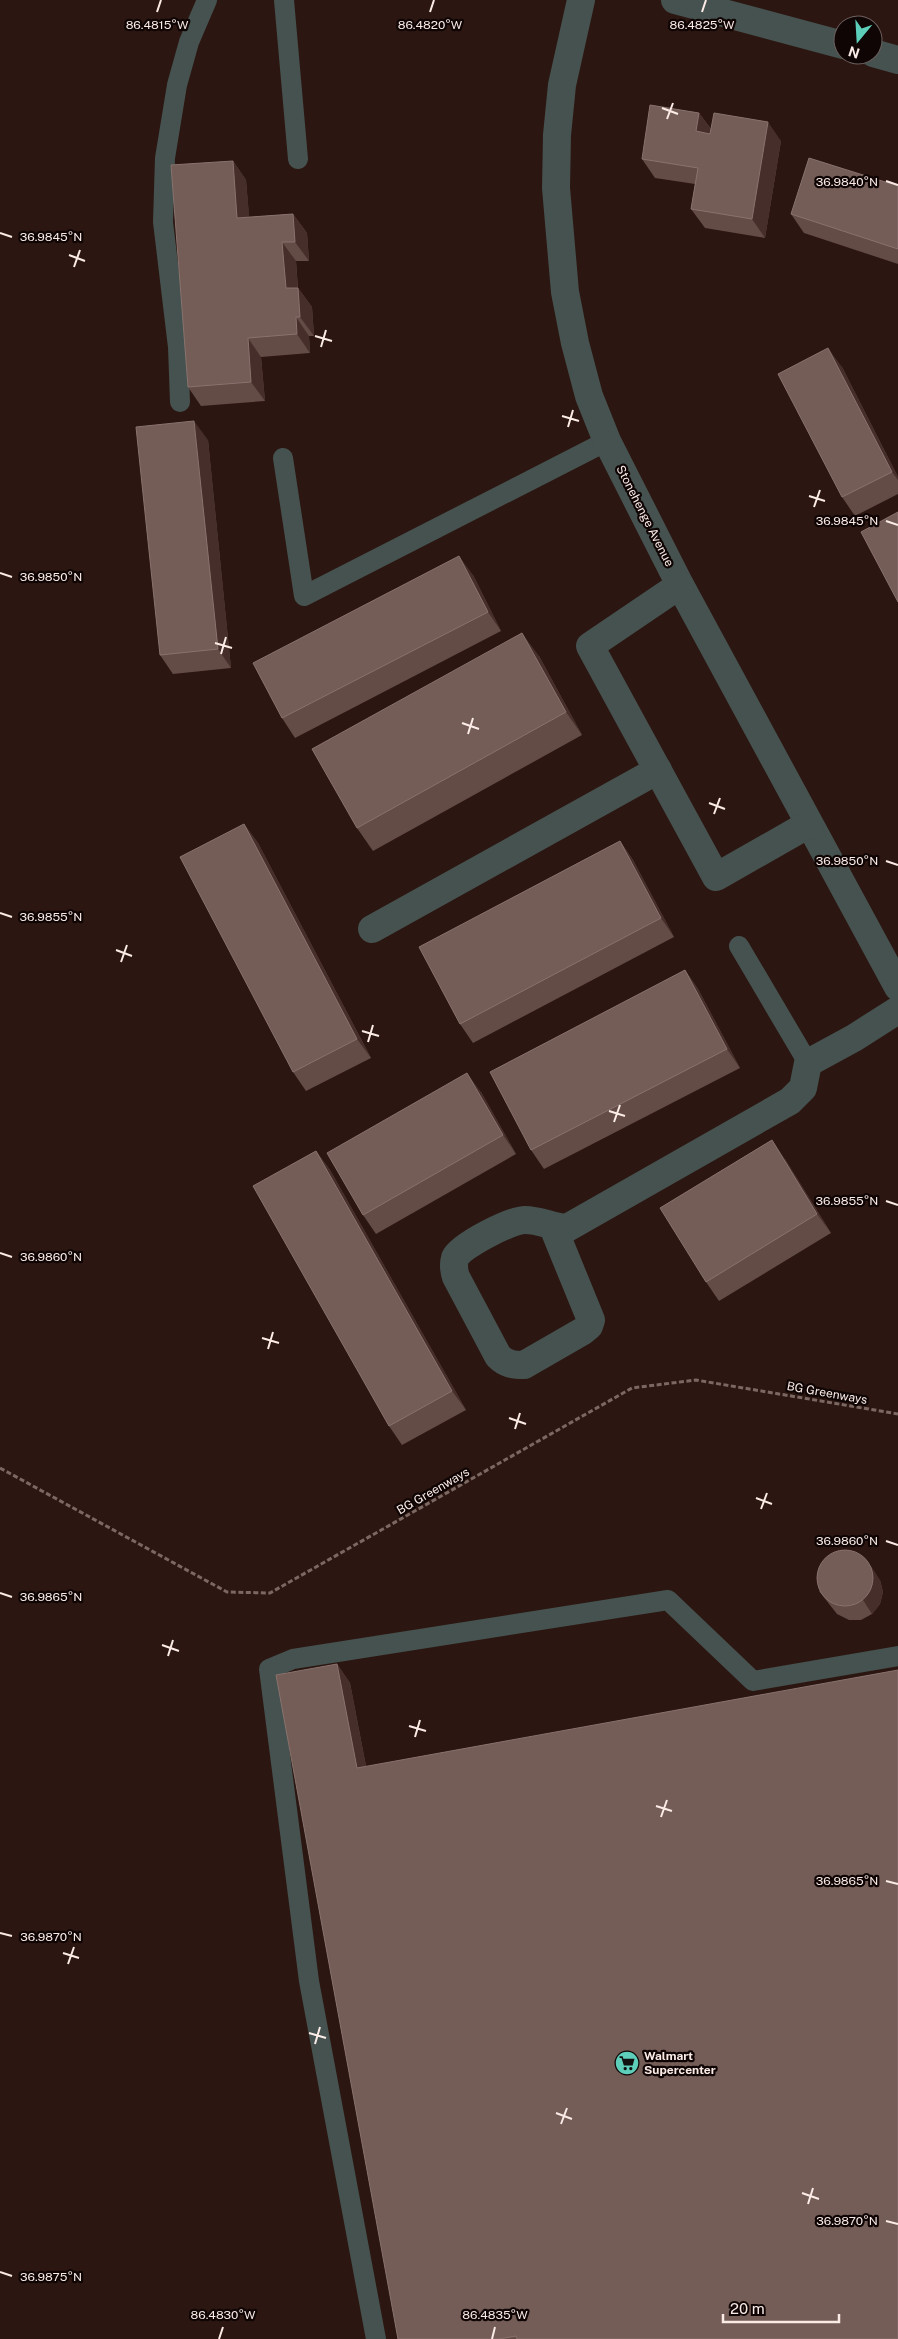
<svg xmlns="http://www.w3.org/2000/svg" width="898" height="2339" font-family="'Public Sans',sans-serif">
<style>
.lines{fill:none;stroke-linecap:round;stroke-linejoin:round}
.path{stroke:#7c6863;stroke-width:3;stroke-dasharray:5 2.5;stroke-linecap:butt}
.service{stroke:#45524f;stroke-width:20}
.minor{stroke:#45524f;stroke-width:28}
.wall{fill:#634b46}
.shaded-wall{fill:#462f2a}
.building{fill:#745c57;stroke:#89736e}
.ticks{fill:none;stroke:#fbebe7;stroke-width:2}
.labels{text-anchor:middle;stroke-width:4.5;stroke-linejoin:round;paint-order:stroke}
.street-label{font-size:12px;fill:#fbebe7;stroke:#0e0504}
.poi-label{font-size:12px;font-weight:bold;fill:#fbebe7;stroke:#0e0504;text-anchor:start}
.ticks-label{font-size:12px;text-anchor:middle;fill:#fbebe7;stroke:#0e0504;stroke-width:4.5;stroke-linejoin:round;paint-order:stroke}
</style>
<rect width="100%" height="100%" fill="#2c1611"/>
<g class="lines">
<polyline class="path" points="0,1468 227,1592 270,1593 632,1388 696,1380 898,1414"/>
<g class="service">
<polyline points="284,0 298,159"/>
<polyline points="180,402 178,347 163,222 165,158 177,85 189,42 207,0"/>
<polyline points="283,458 304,596 607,441"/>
<polyline points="739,946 808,1063"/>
<polyline points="376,2339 309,1981 269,1669 293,1659 668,1600 753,1681 898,1656"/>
</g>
<g class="minor">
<polyline points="581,0 562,85 557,135 556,188 565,292 575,343 589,396 607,441 680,585 898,987"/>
<polyline points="675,0 843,45"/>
<polyline points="873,53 898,60"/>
<polyline points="680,585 590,646 716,877 809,824"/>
<polyline points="372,929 658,770"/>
<path d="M553,1227l38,93 -2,6 -6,5 -59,34c-11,0 -18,-1 -26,-9l-42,-79c-2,-6 -3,-12 -1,-19 5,-12 56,-38 70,-38 15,0 27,7 42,8l223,-127 13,-13 5,-25 46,-25 44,-28"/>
</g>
</g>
<g class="wall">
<polygon points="699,113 711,129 781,141 765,238 705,228 691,209 695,184 655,178 642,159"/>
<polygon points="233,161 246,180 249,217 293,214 307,233 309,261 296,261 298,288 312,307 314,336 309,336 310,353 261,357 265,401 201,406 188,387"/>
<polygon points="898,186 898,264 804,233 791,214"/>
<polygon points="842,367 898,477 898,494 855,516 842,497"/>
<polygon points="208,440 231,668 173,674 160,655"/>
<polygon points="473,575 501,631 295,738 282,718"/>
<polygon points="539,656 582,735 373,851 357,828"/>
<polygon points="244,824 258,843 371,1058 306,1091 293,1072"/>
<polygon points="620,841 633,860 674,937 473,1043 460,1024"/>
<polygon points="685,970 698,989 740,1068 544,1169 531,1150"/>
<polygon points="481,1092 516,1154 376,1234 363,1215"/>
<polygon points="316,1151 330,1170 466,1410 402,1445 389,1426"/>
<polygon points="785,1159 831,1233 719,1301 706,1282"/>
<polygon points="880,1580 883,1592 880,1604 872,1614 861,1620 849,1620 837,1614 819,1591"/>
<polygon points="337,1664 350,1683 366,1766 898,2339 398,2339"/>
</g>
<g class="shaded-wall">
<polygon points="699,113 713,132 709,150 696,131"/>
<polygon points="768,122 781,141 765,238 752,219"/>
<polygon points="233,161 246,180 251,237 237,218"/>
<polygon points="293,214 307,233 309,261 295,242"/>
<polygon points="282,242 296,261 299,307 286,288"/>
<polygon points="298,288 312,307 314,336 300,317"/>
<polygon points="296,317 309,336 310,353 297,334"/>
<polygon points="248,338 261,357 265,401 251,382"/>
<polygon points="828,348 842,367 898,477 898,480 892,472"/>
<polygon points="194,421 208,440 231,668 218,649"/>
<polygon points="459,556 473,575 501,631 488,612"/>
<polygon points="522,633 539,656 582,735 566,712"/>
<polygon points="244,824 258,843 371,1058 357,1039"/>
<polygon points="620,841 633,860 674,937 661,918"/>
<polygon points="685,970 698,989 740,1068 727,1049"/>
<polygon points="467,1073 481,1092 516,1154 503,1135"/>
<polygon points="772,1140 785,1159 831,1233 817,1214"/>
<polygon points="316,1151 330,1170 466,1410 452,1391"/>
<polygon points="871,1566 880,1580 883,1592 880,1604 872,1614 863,1600"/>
<polygon points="337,1664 350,1683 370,1787 357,1768"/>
</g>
<g class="building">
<polygon points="650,105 699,113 696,131 710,134 714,113 768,122 752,219 691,209 698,168 642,159"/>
<polygon points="809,158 898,186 898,249 791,214"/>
<polygon points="233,161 237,218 293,214 295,242 282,242 286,288 298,288 300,317 296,317 297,334 248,338 251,382 188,387 171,165"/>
<polygon points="828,348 892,472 842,497 778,374"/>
<polygon points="194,421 218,649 160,655 136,427"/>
<polygon points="898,512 898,602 861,532"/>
<polygon points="459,556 488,612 282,718 253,663"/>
<polygon points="522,633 566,712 357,828 312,749"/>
<polygon points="244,824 357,1039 293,1072 180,857"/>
<polygon points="620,841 661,918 460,1024 419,947"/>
<polygon points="685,970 727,1049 531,1150 490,1072"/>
<polygon points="467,1073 503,1135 363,1215 327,1153"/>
<polygon points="772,1140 817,1214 706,1282 660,1208"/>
<polygon points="316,1151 452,1391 389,1426 253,1186"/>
<circle cx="845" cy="1578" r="28"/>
<polygon points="337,1664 357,1768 898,1670 898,2339 517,2339 516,2336 499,2339 398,2339 276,1675"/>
</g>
<path class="ticks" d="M157,12l4,-12M430,12l4,-12M702,12l4,-12M662,108l16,6M667,119l6,-16M886,181l12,4M0,233l12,4M69,255l16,6M74,267l6,-17M315,336l17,5M321,347l5,-17M562,416l17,5M568,427l5,-17M809,496l16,5M814,507l6,-17M886,521l12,4M0,573l12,4M215,643l17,5M221,654l5,-17M462,723l17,6M468,734l5,-16M709,803l16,6M714,814l6,-16M886,861l12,4M0,913l12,4M116,950l16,6M121,962l6,-17M362,1031l17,5M368,1042l5,-17M609,1111l16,5M614,1122l6,-17M886,1201l12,4M0,1253l12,4M262,1338l17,5M268,1349l5,-17M509,1418l17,6M515,1429l5,-16M756,1498l16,6M761,1509l6,-16M886,1541l12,4M0,1593l12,4M162,1645l17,6M168,1656l5,-16M409,1726l17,5M415,1737l5,-17M656,1806l16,5M661,1817l6,-17M886,1881l12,3M0,1933l12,3M63,1953l16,5M68,1964l6,-17M309,2033l17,5M315,2044l5,-17M556,2113l16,6M561,2124l6,-16M802,2193l17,6M808,2204l5,-16M886,2221l12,3M0,2272l12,4M219,2339l4,-12M492,2339l3,-12"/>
<defs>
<g id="supermarket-disc" transform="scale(1.25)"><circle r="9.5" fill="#5dceb9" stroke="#0e0504"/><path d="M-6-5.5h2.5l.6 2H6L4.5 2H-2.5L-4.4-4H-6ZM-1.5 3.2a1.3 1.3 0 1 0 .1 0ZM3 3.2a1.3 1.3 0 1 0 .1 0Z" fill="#111"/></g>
</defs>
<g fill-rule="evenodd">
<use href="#supermarket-disc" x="627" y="2063"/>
</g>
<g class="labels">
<g class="street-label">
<text transform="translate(645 516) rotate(63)" y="4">Stonehenge Avenue</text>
<text transform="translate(827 1393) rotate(10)" y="4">BG Greenways</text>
<text transform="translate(433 1491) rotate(-30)" y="4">BG Greenways</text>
</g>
<g class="poi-label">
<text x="644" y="2060">Walmart<tspan x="644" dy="14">Supercenter</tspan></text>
</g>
</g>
<g class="ticks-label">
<text x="157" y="29">86.4815°W</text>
<text x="430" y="29">86.4820°W</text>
<text x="702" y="29">86.4825°W</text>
<text x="847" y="186">36.9840°N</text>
<text x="51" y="241">36.9845°N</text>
<text x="847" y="525">36.9845°N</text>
<text x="51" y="581">36.9850°N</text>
<text x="847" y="865">36.9850°N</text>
<text x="51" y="921">36.9855°N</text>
<text x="847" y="1205">36.9855°N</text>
<text x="51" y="1261">36.9860°N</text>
<text x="847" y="1545">36.9860°N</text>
<text x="51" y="1601">36.9865°N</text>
<text x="847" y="1885">36.9865°N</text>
<text x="51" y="1941">36.9870°N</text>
<text x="847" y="2225">36.9870°N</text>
<text x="51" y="2281">36.9875°N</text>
<text x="223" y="2319">86.4830°W</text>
<text x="495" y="2319">86.4835°W</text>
</g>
<g transform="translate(858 40) rotate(198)"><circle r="24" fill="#0e0504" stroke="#6d615f"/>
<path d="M0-4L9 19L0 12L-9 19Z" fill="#5dceb9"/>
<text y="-8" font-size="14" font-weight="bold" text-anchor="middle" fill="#fbebe7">N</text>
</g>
<path d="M723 2314v8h116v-8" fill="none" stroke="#fbebe7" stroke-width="2.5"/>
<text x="730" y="2314" font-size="15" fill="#fbebe7" stroke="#0e0504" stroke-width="4" paint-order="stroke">20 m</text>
</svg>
